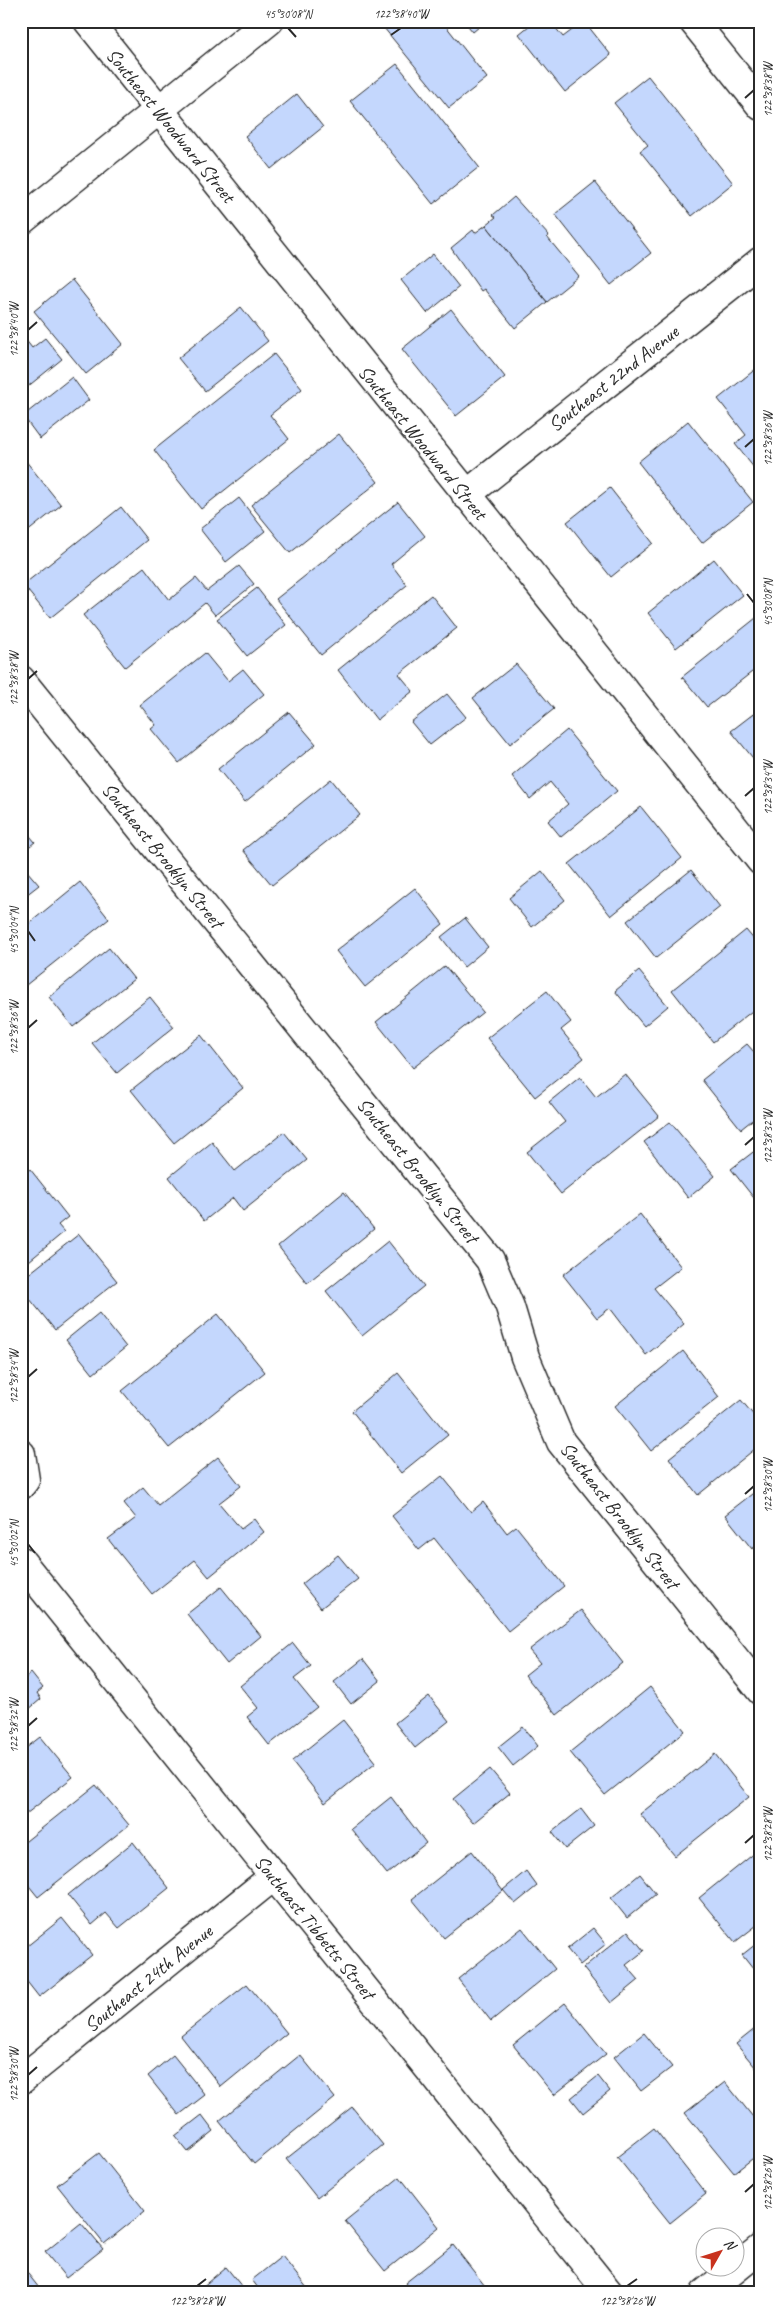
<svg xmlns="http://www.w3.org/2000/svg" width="782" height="2314" font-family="Caveat,sans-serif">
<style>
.building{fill:#c4d7fd;stroke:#2b2b2b}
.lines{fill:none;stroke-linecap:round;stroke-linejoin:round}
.street-casing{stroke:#2b2b2b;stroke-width:31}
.street{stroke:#fff;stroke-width:28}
.ticks{fill:none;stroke:#2b2b2b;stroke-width:2}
.labels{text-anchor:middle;stroke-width:4.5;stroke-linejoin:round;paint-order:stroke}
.street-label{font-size:20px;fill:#2b2b2b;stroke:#fff}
.neatline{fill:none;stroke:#2b2b2b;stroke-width:2}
.ticks-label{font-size:12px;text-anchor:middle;fill:#2b2b2b}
</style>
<rect width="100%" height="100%" fill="#fff"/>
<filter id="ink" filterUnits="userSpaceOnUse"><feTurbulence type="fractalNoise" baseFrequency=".02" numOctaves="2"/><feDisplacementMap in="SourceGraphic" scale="10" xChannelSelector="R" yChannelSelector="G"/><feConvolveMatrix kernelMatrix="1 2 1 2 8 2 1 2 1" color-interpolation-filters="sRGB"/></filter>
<g filter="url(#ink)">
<g class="building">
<polygon points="392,21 442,21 487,78 449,108 384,28"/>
<polygon points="464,21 486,21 473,32"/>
<polygon points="535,21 550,21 563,37 584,21 611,55 565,92 519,34"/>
<polygon points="397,64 479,167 433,204 350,101"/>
<polygon points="648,76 733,183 692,216 640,151 648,145 614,103"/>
<polygon points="297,94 323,127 271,169 245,136"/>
<polygon points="595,182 651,253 611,285 555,214"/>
<polygon points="514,197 549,236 547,237 579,276 547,302 486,225 496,217 493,215"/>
<polygon points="486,225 547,302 515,328 484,289 481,291 451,248 473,230 475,233"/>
<polygon points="433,254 459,287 427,313 401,280"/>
<polygon points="72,280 123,344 86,374 34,311"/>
<polygon points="241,307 268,341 205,391 178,358"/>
<polygon points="451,309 505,377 456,416 402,349"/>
<polygon points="21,334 32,348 45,338 62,359 21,392"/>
<polygon points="274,354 302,389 270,415 289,439 201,509 154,450"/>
<polygon points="757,368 761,372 761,464 755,469 735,444 746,435 718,399"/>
<polygon points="72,377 89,400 40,439 23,416"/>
<polygon points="688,421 753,502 702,543 638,462"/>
<polygon points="339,434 378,482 290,553 251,505"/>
<polygon points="21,455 61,505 21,537"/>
<polygon points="610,488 653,543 611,577 567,522"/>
<polygon points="239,498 265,531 226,562 200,529"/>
<polygon points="398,502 425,536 391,564 407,585 321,655 276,599"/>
<polygon points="121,507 147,540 50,618 23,585"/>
<polygon points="714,559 743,595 676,648 648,613"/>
<polygon points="239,566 254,584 215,615 205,603 125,667 83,615 144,567 169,600 196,578 207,591"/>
<polygon points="257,588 286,625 247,656 217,619"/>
<polygon points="431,595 457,628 399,674 413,691 377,720 338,670"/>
<polygon points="756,618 761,625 761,665 707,707 682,677"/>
<polygon points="205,653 228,681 243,669 264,694 179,763 151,729 156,725 140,705"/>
<polygon points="516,664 554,709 510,744 473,698"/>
<polygon points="447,694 466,717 430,745 411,722"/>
<polygon points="761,708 761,768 731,731"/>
<polygon points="289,712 316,744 245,802 218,769"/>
<polygon points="567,730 617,791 561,837 548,821 568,804 550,782 530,799 512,776"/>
<polygon points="331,779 360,815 272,885 243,850"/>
<polygon points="641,807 682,858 611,916 569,864"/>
<polygon points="21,825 35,842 21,853"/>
<polygon points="21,864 39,885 21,899"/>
<polygon points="691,870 720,907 656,958 627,921"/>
<polygon points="542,871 565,900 532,927 509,898"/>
<polygon points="80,882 109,919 26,985 21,978 21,930"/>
<polygon points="415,888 443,924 365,987 336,951"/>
<polygon points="465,918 488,947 464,967 441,937"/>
<polygon points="746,930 761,948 761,1004 713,1042 672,990"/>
<polygon points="109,948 134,979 73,1027 49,997"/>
<polygon points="445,966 483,1012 413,1068 376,1022"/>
<polygon points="639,971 668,1006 644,1026 615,991"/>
<polygon points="547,991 571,1022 561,1030 584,1058 535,1097 487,1038"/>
<polygon points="150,997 174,1027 117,1073 92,1043"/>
<polygon points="201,1035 243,1088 174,1143 131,1090"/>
<polygon points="747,1044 761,1060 761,1113 741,1129 702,1080"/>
<polygon points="625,1074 659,1116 561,1194 527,1152 565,1122 549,1102 580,1077 596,1097"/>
<polygon points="670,1122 715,1176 688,1198 644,1142"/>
<polygon points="284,1132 307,1160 243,1211 233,1198 204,1221 169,1177 212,1142 235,1171"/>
<polygon points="761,1146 761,1207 731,1169"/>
<polygon points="30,1169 68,1217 58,1225 64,1232 29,1261 26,1258 21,1261 21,1176"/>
<polygon points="344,1192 374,1229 307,1283 278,1246"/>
<polygon points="640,1214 681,1267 654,1288 684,1324 646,1355 610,1308 597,1318 563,1275"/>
<polygon points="79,1234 117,1281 55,1330 21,1288 21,1280"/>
<polygon points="388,1241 424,1286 362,1336 326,1291"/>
<polygon points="99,1313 126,1347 93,1374 66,1340"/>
<polygon points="218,1314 265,1372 169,1448 122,1391"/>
<polygon points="683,1351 719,1397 651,1451 615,1406"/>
<polygon points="398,1373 448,1435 401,1473 352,1411"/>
<polygon points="741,1400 761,1424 761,1444 698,1495 669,1458"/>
<polygon points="218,1457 241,1486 219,1503 241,1529 254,1519 264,1532 209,1577 195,1560 152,1594 108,1539 136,1518 124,1503 143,1487 158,1505"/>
<polygon points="442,1476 471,1512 483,1502 507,1533 516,1526 564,1586 508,1631 434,1538 419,1550 392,1516"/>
<polygon points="761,1487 761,1542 752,1549 725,1515"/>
<polygon points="338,1555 358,1579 321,1608 302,1584"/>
<polygon points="221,1587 261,1636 227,1664 187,1614"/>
<polygon points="581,1610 623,1663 557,1715 525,1675 540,1663 529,1650"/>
<polygon points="293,1643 311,1666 294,1679 317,1707 269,1745 247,1717 258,1708 240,1686"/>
<polygon points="363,1659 380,1681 351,1704 334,1682"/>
<polygon points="31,1673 43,1688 37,1693 41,1699 21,1716 21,1676 24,1679"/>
<polygon points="650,1687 685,1731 605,1795 570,1752"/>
<polygon points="429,1696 449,1721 415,1748 395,1723"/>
<polygon points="343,1720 376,1762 325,1803 292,1761"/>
<polygon points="523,1727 538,1746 513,1766 498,1747"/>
<polygon points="40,1737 73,1777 21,1818 21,1752"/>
<polygon points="715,1754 749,1797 675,1856 640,1814"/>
<polygon points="490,1769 510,1793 473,1823 453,1799"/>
<polygon points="96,1785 129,1825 38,1897 21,1876 21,1845"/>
<polygon points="391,1797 426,1843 387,1874 351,1829"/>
<polygon points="581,1809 594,1826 565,1849 552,1832"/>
<polygon points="133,1842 169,1888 119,1928 106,1913 92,1925 68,1895"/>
<polygon points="761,1848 761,1922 735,1942 699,1898"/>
<polygon points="472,1851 503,1891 444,1938 412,1899"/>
<polygon points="526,1871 537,1886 515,1904 503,1890"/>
<polygon points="640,1874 656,1894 627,1918 611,1898"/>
<polygon points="62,1918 92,1955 39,1997 21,1974 21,1951"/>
<polygon points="522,1928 555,1969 491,2021 458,1979"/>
<polygon points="593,1928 606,1944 580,1965 567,1949"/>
<polygon points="628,1931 644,1951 626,1965 639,1980 611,2003 583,1968"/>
<polygon points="761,1940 761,1979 742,1955"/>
<polygon points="247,1984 287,2033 221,2087 181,2036"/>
<polygon points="565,2003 606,2054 554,2095 513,2045"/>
<polygon points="761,2024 761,2074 736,2044"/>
<polygon points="644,2033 672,2067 641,2091 614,2057"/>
<polygon points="173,2055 205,2095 179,2115 148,2076"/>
<polygon points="300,2055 335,2098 254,2164 219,2121"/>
<polygon points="598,2076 610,2091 583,2113 571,2098"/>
<polygon points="725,2082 761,2127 761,2152 734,2173 685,2113"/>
<polygon points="352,2107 383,2145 317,2198 286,2159"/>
<polygon points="202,2115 214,2131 188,2152 175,2136"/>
<polygon points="654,2128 706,2194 670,2223 617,2157"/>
<polygon points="99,2153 145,2211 104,2244 57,2185"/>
<polygon points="400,2177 439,2227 385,2271 345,2221"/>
<polygon points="81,2223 103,2249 66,2278 45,2252"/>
<polygon points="453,2245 485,2286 476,2293 412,2293 405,2283"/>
<polygon points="282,2256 311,2293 262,2293 252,2280"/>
<polygon points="21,2265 43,2293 21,2293"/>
<polygon points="226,2267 247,2293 195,2293"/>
</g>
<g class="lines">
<g class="street-casing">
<g id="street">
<polyline points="88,21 761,861"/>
<polyline points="693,21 761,106"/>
<polyline points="21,221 269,21"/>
<polyline points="466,495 761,261"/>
<polyline points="21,680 490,1260 510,1307 525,1357 561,1442 761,1691"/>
<polyline points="21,1454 25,1480 21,1485"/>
<polyline points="21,1561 609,2293"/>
<polyline points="21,2080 274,1876"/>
<polyline points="705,2293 761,2248"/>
</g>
</g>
<use href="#street" class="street"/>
</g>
</g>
<path class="ticks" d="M288,28l8,9M391,35l10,-7M745,98l9,-8M28,330l9,-8M745,447l9,-8M747,594l7,9M28,679l9,-8M745,796l9,-8M28,931l7,10M28,1028l9,-8M745,1145l9,-8M28,1377l9,-8M745,1494l9,-8M28,1544l7,9M28,1726l9,-8M745,1843l9,-8M28,2075l9,-8M745,2192l9,-8M197,2286l9,-7M627,2286l10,-7"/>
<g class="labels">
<g class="street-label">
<text transform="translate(171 125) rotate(51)" y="7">Southeast Woodward Street</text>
<text transform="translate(613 378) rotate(-38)" y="7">Southeast 22nd Avenue</text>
<text transform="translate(423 442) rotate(51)" y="7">Southeast Woodward Street</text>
<text transform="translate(163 855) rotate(51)" y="7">Southeast Brooklyn Street</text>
<text transform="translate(418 1170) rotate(51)" y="7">Southeast Brooklyn Street</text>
<text transform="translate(620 1515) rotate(52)" y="7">Southeast Brooklyn Street</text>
<text transform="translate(315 1927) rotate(51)" y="7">Southeast Tibbetts Street</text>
<text transform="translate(148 1978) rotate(-39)" y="7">Southeast 24th Avenue</text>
</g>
</g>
<rect width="782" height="2314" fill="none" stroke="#fff" stroke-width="55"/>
<g transform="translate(720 2252) rotate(51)"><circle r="24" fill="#ffffff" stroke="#aaaaaa"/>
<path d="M0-4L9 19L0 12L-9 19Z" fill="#c8321e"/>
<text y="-8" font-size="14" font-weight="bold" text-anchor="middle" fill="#2b2b2b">N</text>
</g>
<rect x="28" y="28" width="726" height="2258" class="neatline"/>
<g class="ticks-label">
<text x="288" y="18">45°30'08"N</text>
<text x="401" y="18">122°38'40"W</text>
<text transform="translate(768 90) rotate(-90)" y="4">122°38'38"W</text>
<text transform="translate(14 330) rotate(-90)" y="4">122°38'40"W</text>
<text transform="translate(768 439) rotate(-90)" y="4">122°38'36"W</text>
<text transform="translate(768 603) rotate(-90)" y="4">45°30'08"N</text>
<text transform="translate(14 679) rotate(-90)" y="4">122°38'38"W</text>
<text transform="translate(768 788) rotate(-90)" y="4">122°38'34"W</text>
<text transform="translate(14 931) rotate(-90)" y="4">45°30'04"N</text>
<text transform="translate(14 1028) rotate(-90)" y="4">122°38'36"W</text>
<text transform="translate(768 1137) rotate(-90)" y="4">122°38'32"W</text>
<text transform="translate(14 1377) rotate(-90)" y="4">122°38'34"W</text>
<text transform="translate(768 1486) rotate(-90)" y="4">122°38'30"W</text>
<text transform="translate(14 1544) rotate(-90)" y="4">45°30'02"N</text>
<text transform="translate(14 1726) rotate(-90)" y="4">122°38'32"W</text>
<text transform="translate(768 1835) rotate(-90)" y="4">122°38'28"W</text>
<text transform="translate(14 2075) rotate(-90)" y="4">122°38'30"W</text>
<text transform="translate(768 2184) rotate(-90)" y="4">122°38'26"W</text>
<text x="197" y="2305">122°38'28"W</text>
<text x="627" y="2305">122°38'26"W</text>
</g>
</svg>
